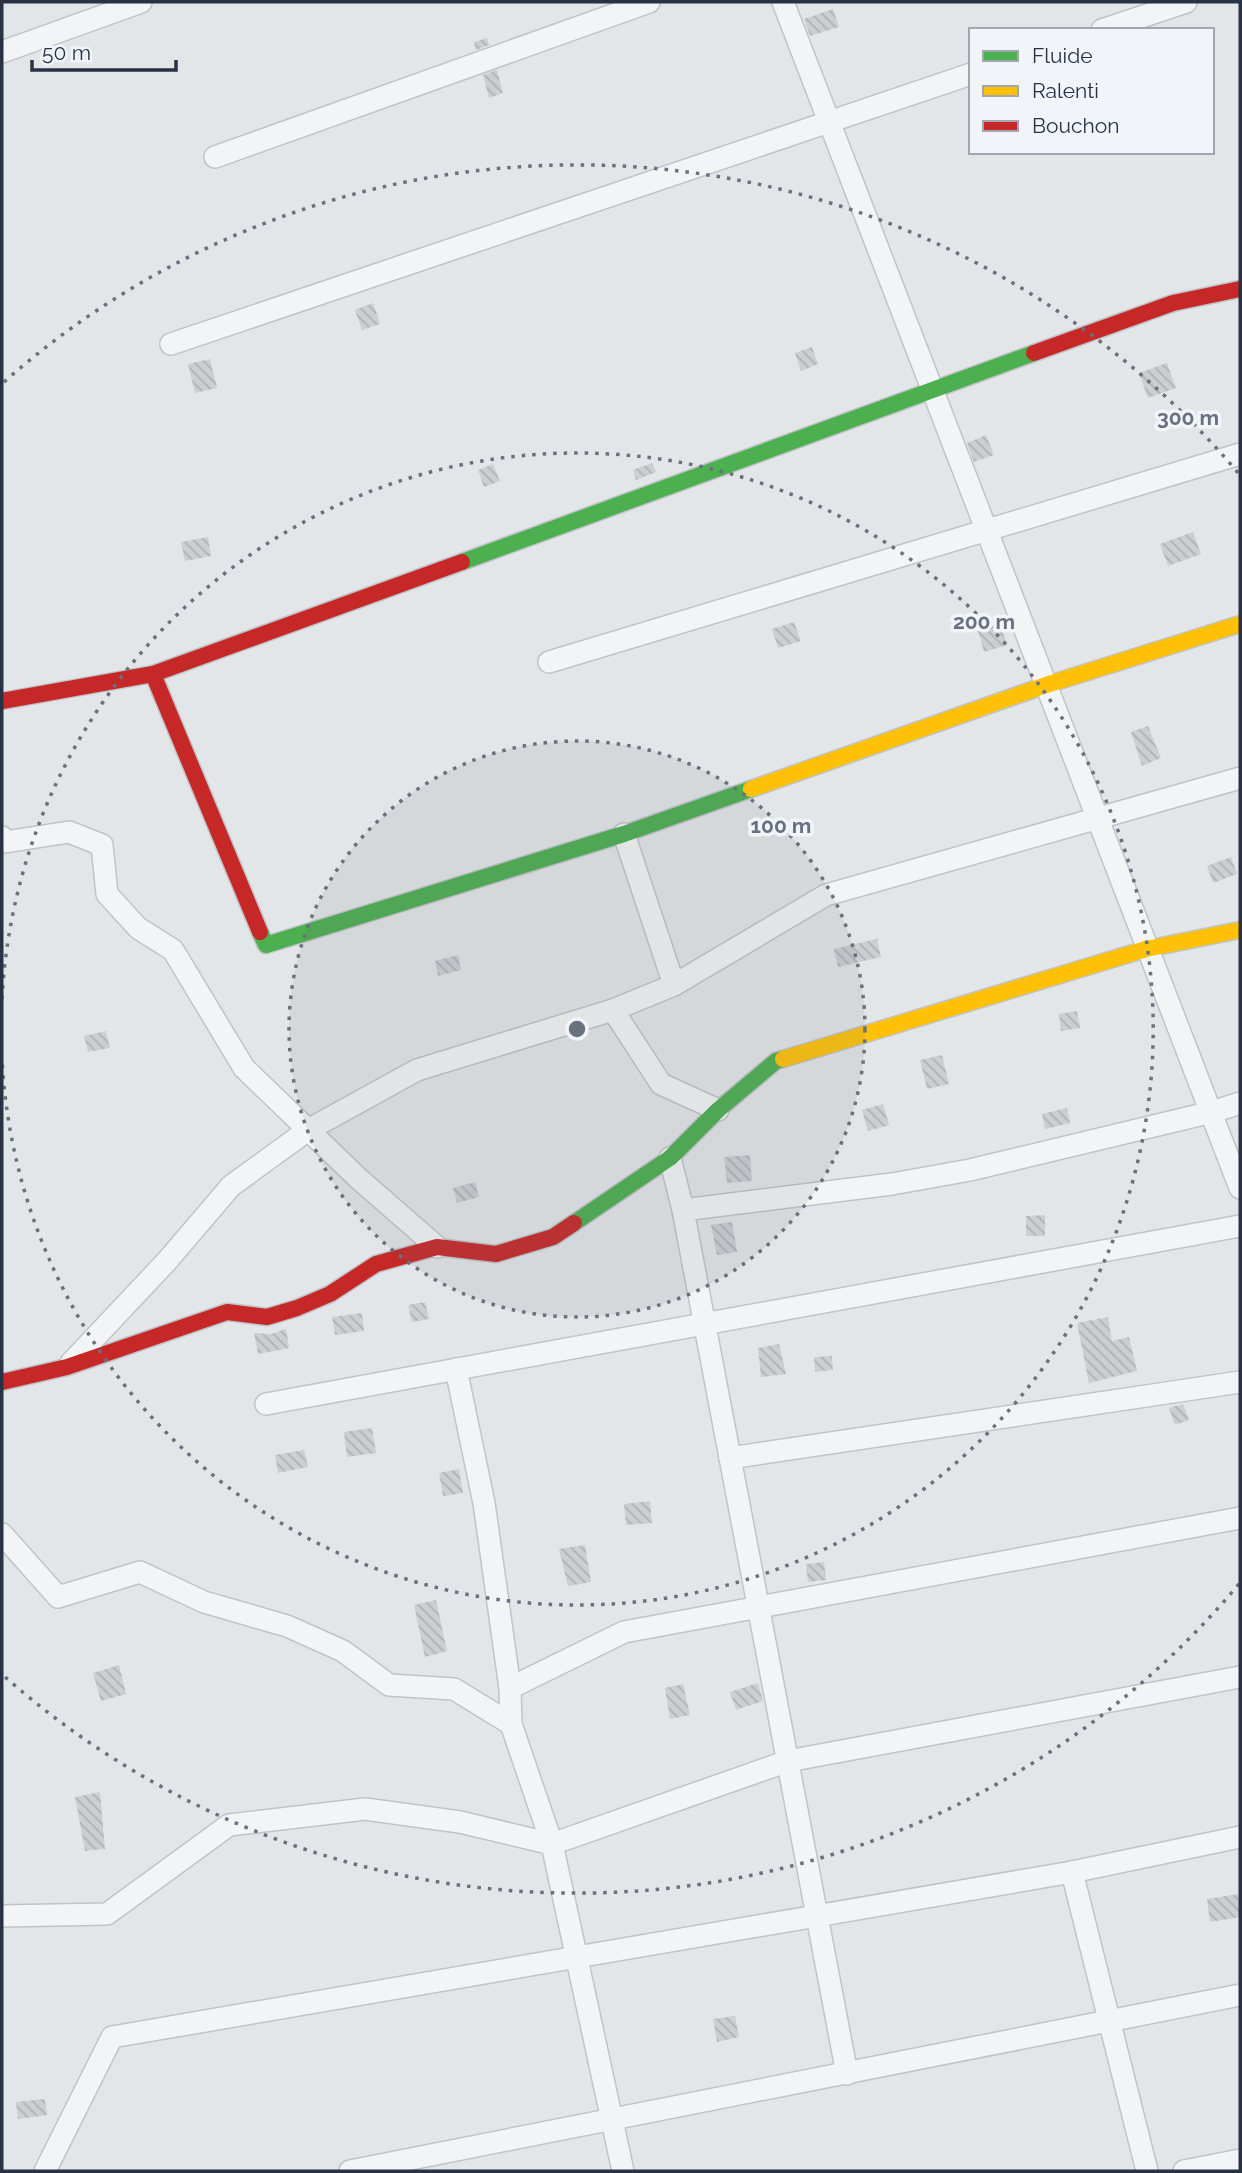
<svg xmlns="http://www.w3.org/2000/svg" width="1242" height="2173" font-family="Raleway,sans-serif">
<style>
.building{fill:url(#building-back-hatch)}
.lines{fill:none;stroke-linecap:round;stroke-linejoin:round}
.street-casing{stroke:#c1c4c7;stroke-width:24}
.fast-casing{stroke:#c1c4c7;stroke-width:19}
.slow-casing{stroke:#c1c4c7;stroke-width:19}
.jam-casing{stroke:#c1c4c7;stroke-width:19}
.street{stroke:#f3f4f5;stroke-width:21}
.fast{stroke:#4caf50;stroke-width:16}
.slow{stroke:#ffc107;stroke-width:16}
.jam{stroke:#c62828;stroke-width:16}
.ring{fill:none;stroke:#69717e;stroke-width:3.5;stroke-dasharray:3.5 7}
.centre{fill:#69717e;stroke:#f1f4f8;stroke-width:3.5}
.ring-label{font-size:21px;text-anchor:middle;font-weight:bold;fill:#69717e;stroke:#f1f4f8;stroke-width:7;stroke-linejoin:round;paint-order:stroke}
</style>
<defs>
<pattern id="building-back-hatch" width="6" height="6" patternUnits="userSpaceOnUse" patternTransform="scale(1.75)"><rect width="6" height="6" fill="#ccced1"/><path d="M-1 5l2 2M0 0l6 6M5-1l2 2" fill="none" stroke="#afb1b5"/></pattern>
</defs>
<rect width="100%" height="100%" fill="#e3e6e9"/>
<g class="building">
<polygon points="833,9 839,27 810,36 804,19"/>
<polygon points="487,38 489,45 476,50 474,42"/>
<polygon points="497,70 503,93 489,98 483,75"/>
<polygon points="373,303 380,324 362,330 355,310"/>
<polygon points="812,347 818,364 801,371 795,353"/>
<polygon points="210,359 217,388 195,393 188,364"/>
<polygon points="1167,363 1176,388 1148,398 1139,373"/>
<polygon points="986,435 994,455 974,462 967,443"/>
<polygon points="652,463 656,472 636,480 633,470"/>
<polygon points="493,464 500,481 484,487 478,470"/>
<polygon points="1193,532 1201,554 1168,566 1160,544"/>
<polygon points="208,537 211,556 185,561 181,542"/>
<polygon points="794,622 801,641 778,648 772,629"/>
<polygon points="1000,624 1007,645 984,652 978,631"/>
<polygon points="1148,726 1161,758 1142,766 1131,732"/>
<polygon points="1231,857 1237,874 1213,883 1207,866"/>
<polygon points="877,939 881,957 838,967 834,949"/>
<polygon points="458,955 461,970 438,976 435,961"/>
<polygon points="1077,1011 1080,1028 1061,1031 1059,1014"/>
<polygon points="106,1031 110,1048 88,1052 84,1036"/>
<polygon points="942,1055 949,1084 927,1089 920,1060"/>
<polygon points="883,1104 889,1125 868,1131 862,1110"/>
<polygon points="1067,1108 1070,1123 1045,1129 1042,1114"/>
<polygon points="750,1155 752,1181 727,1183 724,1157"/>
<polygon points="475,1182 479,1197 457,1203 453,1188"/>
<polygon points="1045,1215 1045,1236 1026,1236 1026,1216"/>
<polygon points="732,1222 737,1252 717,1255 711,1225"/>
<polygon points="425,1302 429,1319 412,1322 408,1305"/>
<polygon points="362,1313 364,1331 335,1335 332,1317"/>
<polygon points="1108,1317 1112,1341 1129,1337 1137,1371 1089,1383 1077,1323"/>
<polygon points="286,1329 289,1348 258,1354 254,1333 271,1334"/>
<polygon points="779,1344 786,1374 761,1377 758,1348"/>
<polygon points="832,1356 833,1370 815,1372 814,1357"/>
<polygon points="1183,1404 1189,1420 1175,1425 1169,1408"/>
<polygon points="372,1428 376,1453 347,1457 344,1432"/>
<polygon points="304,1450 308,1467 278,1473 275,1455"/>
<polygon points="459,1469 463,1493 443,1496 439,1473"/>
<polygon points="650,1501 652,1523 626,1525 624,1504"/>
<polygon points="585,1545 591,1582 568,1586 559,1549"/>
<polygon points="824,1562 826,1580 808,1582 806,1564"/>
<polygon points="436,1600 447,1651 425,1657 414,1605"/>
<polygon points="119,1665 126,1694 101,1701 93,1673"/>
<polygon points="758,1683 763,1701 736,1710 730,1692"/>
<polygon points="683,1684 690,1715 670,1719 665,1688"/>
<polygon points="100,1792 105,1849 85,1851 75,1797"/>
<polygon points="1238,1894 1240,1917 1210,1922 1207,1899"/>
<polygon points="735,2016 739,2037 717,2042 713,2019"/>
<polygon points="45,2099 47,2115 18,2119 16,2102"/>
</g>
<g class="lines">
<g class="street-casing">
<g id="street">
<polyline points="783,2 1240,1188"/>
<polyline points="1102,30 1186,2"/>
<polyline points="2,52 141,2"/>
<polyline points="215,157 649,2"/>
<polyline points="171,344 971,74"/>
<polyline points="549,662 1240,454"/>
<polyline points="624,834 674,985"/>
<polyline points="2,837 5,842 69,832 102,845 107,894 138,928 173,950 244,1068 359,1179 437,1247"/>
<polyline points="718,1110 661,1084 613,1010 674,985 826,895 1240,778"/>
<polyline points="670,1158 683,1210 847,2074"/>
<polyline points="683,1210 892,1184 970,1170 1212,1112 1240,1103"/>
<polyline points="71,1363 167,1261 231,1186 308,1130 417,1070 613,1010"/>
<polyline points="456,1369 484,1503 510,1688 511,1724 552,1844 623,2171"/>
<polyline points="266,1404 1240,1226"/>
<polyline points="730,1458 1240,1382"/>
<polyline points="2,1534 58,1597 140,1572 204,1602 287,1626 343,1651 389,1685 454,1689 511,1724"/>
<polyline points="510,1688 624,1632 1240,1518"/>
<polyline points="1072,1872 1147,2171"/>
<polyline points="2,1916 107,1914 229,1825 365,1809 460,1822 552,1844 788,1761 1240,1677"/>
<polyline points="45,2171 112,2037 1072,1872 1240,1837"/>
<polyline points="350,2171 1240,1995"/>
<polyline points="1184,2171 1240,2160"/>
</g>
</g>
<g class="fast-casing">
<g id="fast">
<polyline points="462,562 1034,353"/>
<polyline points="260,932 266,945 624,834 751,789"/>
<polyline points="574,1223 670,1158 718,1110 776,1061 783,1059"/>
</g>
</g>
<g class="slow-casing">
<g id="slow">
<polyline points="751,789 1046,685 1240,624"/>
<polyline points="783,1059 1146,949 1240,930"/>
</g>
</g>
<g class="jam-casing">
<g id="jam">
<polyline points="1034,353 1173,303 1240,289"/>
<polyline points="153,674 260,932"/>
<polyline points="2,701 153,674 462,562"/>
<polyline points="2,1382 67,1367 227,1312 267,1317 297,1308 330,1294 376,1264 437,1247 496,1254 553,1237 574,1223"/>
</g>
</g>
<use href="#street" class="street"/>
<use href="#fast" class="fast"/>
<use href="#slow" class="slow"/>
<use href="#jam" class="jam"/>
</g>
<circle cx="577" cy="1029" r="288" fill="#69717e" fill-opacity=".12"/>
<g class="ring">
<circle cx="577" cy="1029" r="288"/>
<path d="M2 999A576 576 0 1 1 2 1059"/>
<path d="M1239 1584A864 864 0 0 1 4 1676M4 382A864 864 0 0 1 1239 474"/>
</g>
<circle cx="577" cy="1029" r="10" class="centre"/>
<g class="ring-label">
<text x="1188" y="425">300 m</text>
<text x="984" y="629">200 m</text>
<text x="781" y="833">100 m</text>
</g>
<rect width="1242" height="2173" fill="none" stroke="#283244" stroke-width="7"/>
<rect x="969" y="28" width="245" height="126" fill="#f1f4f8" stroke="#a1a6b0" stroke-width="2"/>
<rect x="983" y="51" width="35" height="10" fill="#4caf50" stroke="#a1a6b0" stroke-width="2"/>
<text x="1032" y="63" font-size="21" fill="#283244">Fluide</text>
<rect x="983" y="86" width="35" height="10" fill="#ffc107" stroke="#a1a6b0" stroke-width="2"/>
<text x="1032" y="98" font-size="21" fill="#283244">Ralenti</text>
<rect x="983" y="121" width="35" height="10" fill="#c62828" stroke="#a1a6b0" stroke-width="2"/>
<text x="1032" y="133" font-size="21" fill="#283244">Bouchon</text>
<path d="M32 60v10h144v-10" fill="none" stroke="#283244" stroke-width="3.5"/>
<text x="42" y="60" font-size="21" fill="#283244" stroke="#f1f4f8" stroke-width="5" paint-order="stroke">50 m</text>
</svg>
